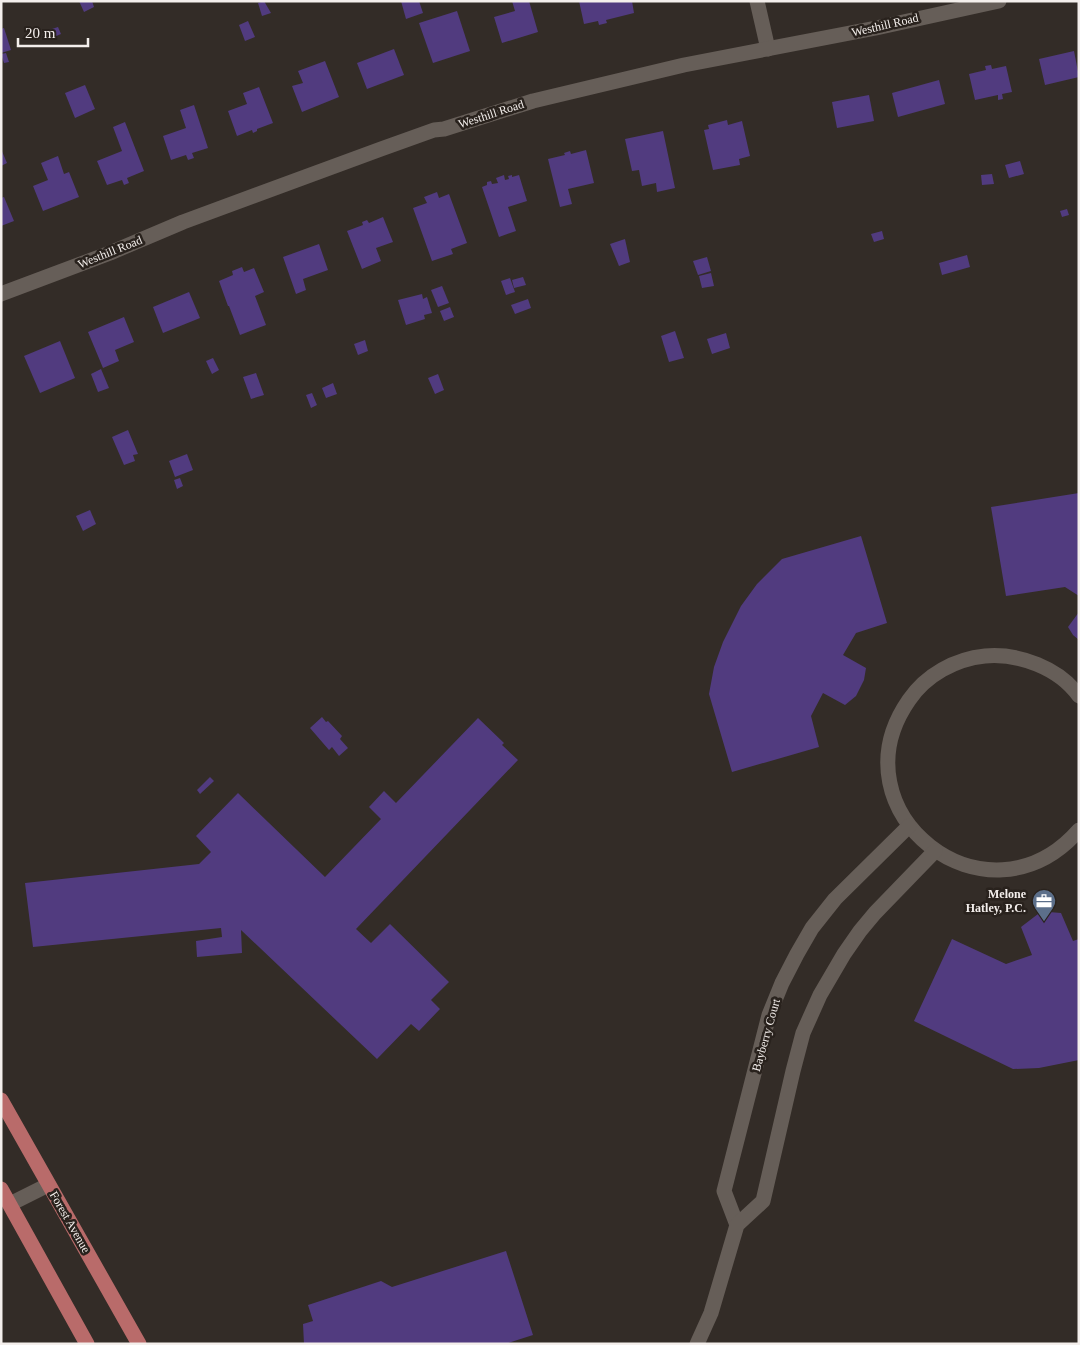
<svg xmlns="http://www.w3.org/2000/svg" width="1080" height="1345" font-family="Georgia,serif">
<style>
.building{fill:#513b7f}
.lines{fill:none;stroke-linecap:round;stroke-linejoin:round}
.minor{stroke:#665e58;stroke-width:15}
.major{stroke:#b96b6a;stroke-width:15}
.labels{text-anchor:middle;stroke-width:5;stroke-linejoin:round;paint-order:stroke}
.street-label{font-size:12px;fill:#f4efec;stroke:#29221d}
.poi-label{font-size:12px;font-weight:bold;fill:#f4efec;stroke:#29221d;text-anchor:end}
</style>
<rect width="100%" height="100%" fill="#332c27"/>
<g class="building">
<polygon points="79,1 92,1 94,7 84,12"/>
<polygon points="264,1 271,13 262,16 258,3"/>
<polygon points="401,1 419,1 423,13 406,19"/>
<polygon points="512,1 529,1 538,32 502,43 494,17 515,11"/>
<polygon points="579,1 632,1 634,13 606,20 607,23 599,25 598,21 584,24"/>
<polygon points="457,11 470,51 433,63 419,23"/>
<polygon points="248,21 255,37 245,41 239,25"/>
<polygon points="58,27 61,34 49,39 46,31"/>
<polygon points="4,28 11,50 1,53 1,29"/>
<polygon points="394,49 404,75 367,89 357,63"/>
<polygon points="1074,51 1079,77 1045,85 1039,59"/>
<polygon points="6,53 9,62 4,63 1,54"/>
<polygon points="325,61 339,97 302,112 292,86 303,83 298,71"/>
<polygon points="991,65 992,69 1006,66 1012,92 1002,94 1003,99 998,100 998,95 975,100 969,74 986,70 985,66"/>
<polygon points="939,80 945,104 898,117 892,93"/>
<polygon points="85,85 95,109 75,118 65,93"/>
<polygon points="259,87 273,123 257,129 257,131 253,133 252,130 237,136 228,111 247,104 243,93"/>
<polygon points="869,95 874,121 837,128 832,102"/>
<polygon points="194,105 208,148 192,153 194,158 188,160 186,155 171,160 163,136 186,128 180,110"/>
<polygon points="727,120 728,125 742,121 750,156 739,159 740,165 713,170 704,130 709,129 708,125"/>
<polygon points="125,122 144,171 127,178 129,183 124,185 122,180 107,185 97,161 122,151 113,127"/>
<polygon points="663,131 675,188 657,192 656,183 642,186 639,170 632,171 625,139"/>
<polygon points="1,149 7,163 1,166"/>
<polygon points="586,150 594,183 568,189 572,204 560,207 548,159 565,155 564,153 570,151 571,154"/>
<polygon points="58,156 64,174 69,172 79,197 43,211 33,186 48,180 41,163"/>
<polygon points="1020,161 1024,174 1009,178 1005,165"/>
<polygon points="992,174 994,184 982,185 981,175"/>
<polygon points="504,175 505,180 509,179 508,176 512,175 512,177 519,175 527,201 508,207 516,231 499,237 482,187 487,185 487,182 491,181 492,184 498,183 496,178"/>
<polygon points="437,192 439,198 449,194 467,243 451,249 453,254 432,261 413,208 427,203 424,197"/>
<polygon points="4,197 14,221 1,226 1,198"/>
<polygon points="1067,209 1069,215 1062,217 1060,211"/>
<polygon points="383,217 393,242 376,248 381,261 362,269 347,231 363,225 362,222 367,220 369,223"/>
<polygon points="882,231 884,239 874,242 871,234"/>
<polygon points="625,239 630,262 619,266 610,244"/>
<polygon points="319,244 328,270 303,279 306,290 296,294 283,257"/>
<polygon points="967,255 970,267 942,275 939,263"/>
<polygon points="707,257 711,271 698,275 693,261"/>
<polygon points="242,267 244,272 254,268 264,292 255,296 266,325 240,335 229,306 228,306 219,281 233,275 232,271"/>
<polygon points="711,273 714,286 702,288 699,276"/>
<polygon points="523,277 526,285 514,288 512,280"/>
<polygon points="510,278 515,292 506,295 501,281"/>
<polygon points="442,286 449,303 438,307 431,290"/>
<polygon points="189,292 200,318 163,333 153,307"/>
<polygon points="422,294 423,299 427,297 432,313 424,315 425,319 406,325 398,300"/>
<polygon points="528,299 531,308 515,314 511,305"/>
<polygon points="450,307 454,317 444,321 440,311"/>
<polygon points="124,317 134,342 115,350 119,361 103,368 88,332"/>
<polygon points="675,331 684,358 669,362 661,336"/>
<polygon points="726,333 730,348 712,354 707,339"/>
<polygon points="365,340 368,351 358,355 354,344"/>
<polygon points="60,341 75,378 40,393 24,356"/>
<polygon points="213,358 219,370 212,374 206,361"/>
<polygon points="101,369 109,388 98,392 91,374"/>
<polygon points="256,373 264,395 251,399 243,377"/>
<polygon points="438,374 444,390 435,394 428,378"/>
<polygon points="333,383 337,394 326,398 322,388"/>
<polygon points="312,393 317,405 311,408 306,395"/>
<polygon points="128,430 138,454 133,455 135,461 124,465 112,437"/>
<polygon points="187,454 193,470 175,477 169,461"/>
<polygon points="180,478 183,486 177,489 174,480"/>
<polygon points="1079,493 1079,596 1065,587 1006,596 991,507"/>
<polygon points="90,510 96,524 83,531 76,516"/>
<polygon points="861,536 887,623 856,633 843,655 866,668 864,680 856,696 845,705 823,693 811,716 819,747 732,772 709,694 714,667 723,642 741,606 757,584 782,559"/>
<polygon points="1079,612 1079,640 1073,635 1068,627"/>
<polygon points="322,717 326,722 328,721 342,736 340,739 348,748 339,756 332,747 329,750 310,728"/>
<polygon points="478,718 504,743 502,745 518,760 356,929 371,943 390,924 449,982 431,1000 440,1009 419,1031 411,1024 377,1059 241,930 242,953 197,957 196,941 222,937 221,928 33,947 25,883 199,864 211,852 196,836 238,793 325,877 381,819 369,807 384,791 396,803"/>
<polygon points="210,777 214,781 200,794 197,790"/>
<polygon points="1049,912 1061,913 1073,941 1079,939 1079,1060 1039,1068 1013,1069 914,1021 952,939 1006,964 1032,955 1021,927 1038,914"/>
<polygon points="506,1251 533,1335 505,1344 304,1344 303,1324 313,1321 308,1305 381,1281 392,1287"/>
</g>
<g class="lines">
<g class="minor">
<polyline points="757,1 768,49"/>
<polyline points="1,294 110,253 183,222 381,149 434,130 444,129 533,101 684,65 876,28 999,1"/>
<path d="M1079,696c-20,-28 -60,-43 -94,-40 -30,3 -59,19 -76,44 -78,112 78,235 170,130"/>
<polyline points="10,1204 48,1185"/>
<polyline points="737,1225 724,1191 769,1015 782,983 797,954 812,928 835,899 909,826"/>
<polyline points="697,1344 711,1313 737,1225 763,1201 793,1071 803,1033 820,995 844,954 860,931 875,913 935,851"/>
</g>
<g class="major">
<polyline points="1,1100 139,1344"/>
<polyline points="1,1189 87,1344"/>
</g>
</g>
<defs>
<g id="office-pin" transform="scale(1.25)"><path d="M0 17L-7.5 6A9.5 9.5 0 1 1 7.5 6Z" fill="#5c6f8a" stroke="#29221d"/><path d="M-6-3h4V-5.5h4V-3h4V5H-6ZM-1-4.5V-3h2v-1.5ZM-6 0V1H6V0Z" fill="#fff"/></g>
</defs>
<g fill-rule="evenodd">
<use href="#office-pin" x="1044" y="901"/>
</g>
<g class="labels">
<g class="street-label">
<text transform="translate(885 25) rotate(-13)" y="4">Westhill Road</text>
<text transform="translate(491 114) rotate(-18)" y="4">Westhill Road</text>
<text transform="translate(110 252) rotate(-22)" y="4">Westhill Road</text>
<text transform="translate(766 1035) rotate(-74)" y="4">Bayberry Court</text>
<text transform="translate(70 1222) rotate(60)" y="4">Forest Avenue</text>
</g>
<g class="poi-label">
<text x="1026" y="898">Melone<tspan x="1026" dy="14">Hatley, P.C.</tspan></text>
</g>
</g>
<rect width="1080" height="1345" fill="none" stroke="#f4efec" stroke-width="5"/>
<path d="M18 38v8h70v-8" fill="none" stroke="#f4efec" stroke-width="2.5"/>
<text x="25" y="38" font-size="15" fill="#f4efec" stroke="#29221d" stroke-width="4" paint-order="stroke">20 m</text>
</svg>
